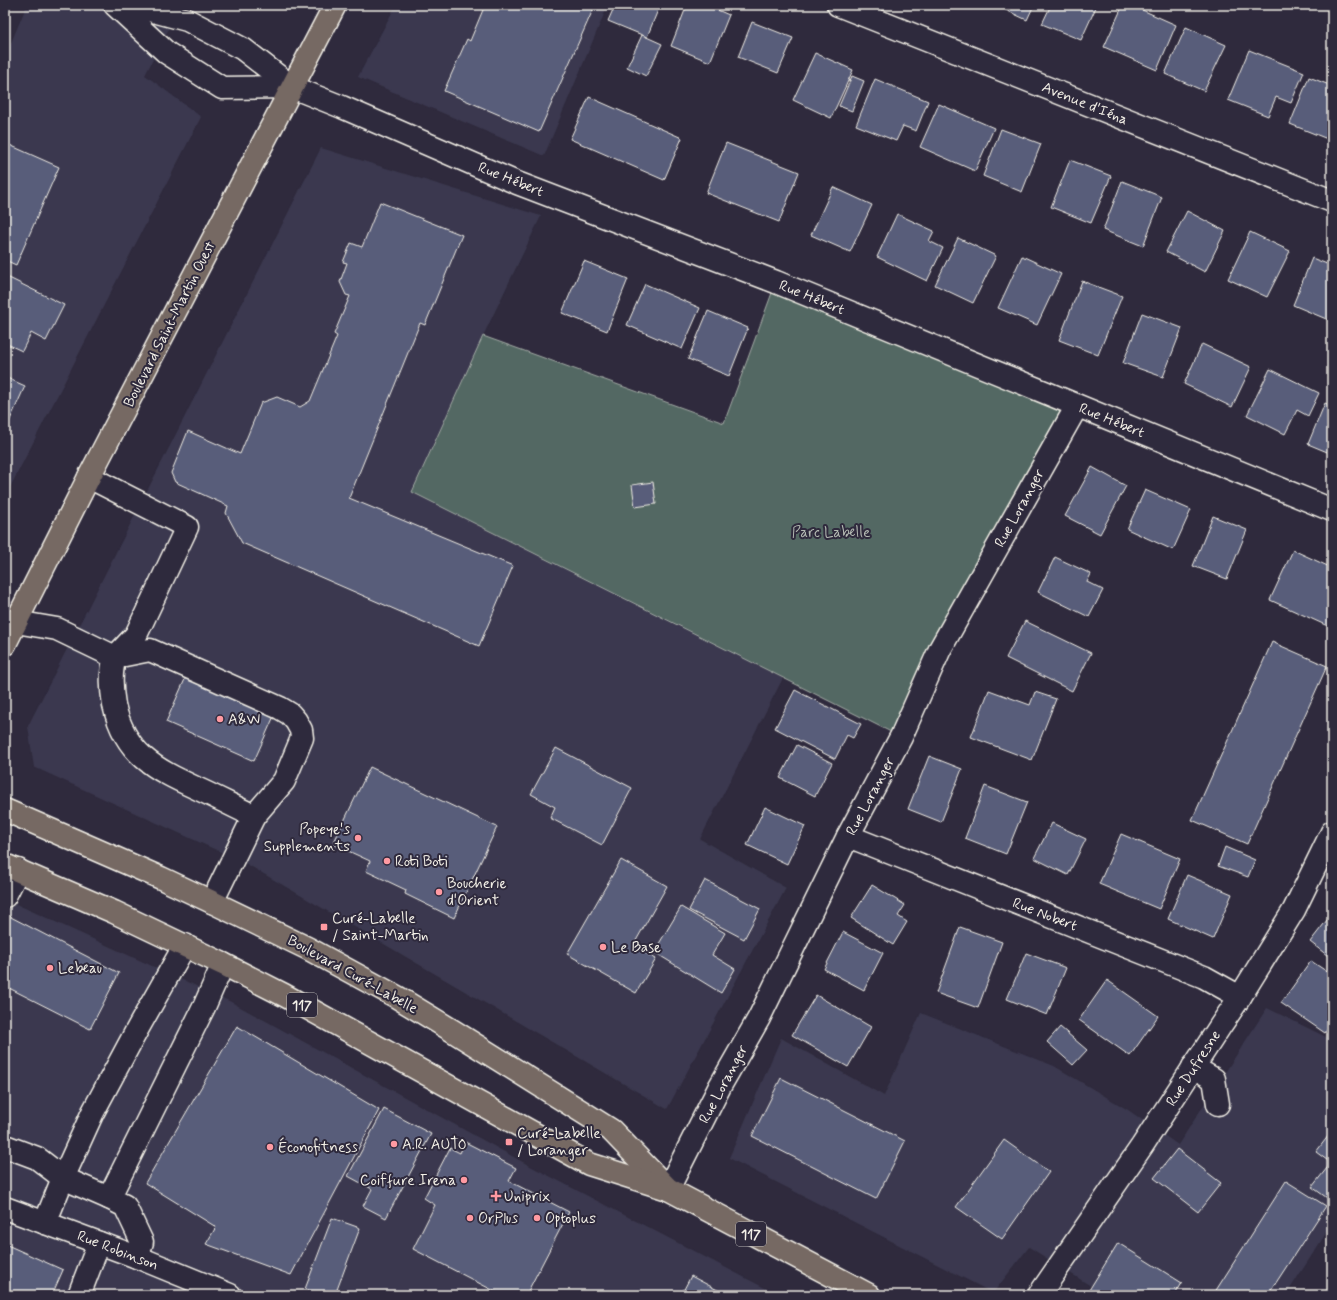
<svg xmlns="http://www.w3.org/2000/svg" width="1337" height="1300" font-family="Mynerve,sans-serif">
<style>
.built{fill:#3b394f}
.green{fill:#536863;stroke:#a4aca6}
.building{fill:#585d7a;stroke:#f4f1e8}
.lines{fill:none;stroke-linecap:round;stroke-linejoin:round}
.minor-casing{stroke:#f4f1e8;stroke-width:25}
.major-casing{stroke:#f4f1e8;stroke-width:25}
.minor{stroke:#2f2a3d;stroke-width:22}
.major{stroke:#766964;stroke-width:22}
.poi-dot{fill:#ff9aa2;stroke:#2f2a3d;stroke-width:1.5}
.labels{text-anchor:middle;stroke-width:4;stroke-linejoin:round;paint-order:stroke}
.shield{fill:#2f2a3d;stroke:#b9b5b5;stroke-width:1}
.shield-label{font-size:14px;font-weight:bold;fill:#f4f1e8}
.street-label{font-size:15px;fill:#f4f1e8;stroke:#2f2a3d}
.park-label{font-size:15px;fill:#b4bab3;stroke:#2f2a3d}
.poi-label{font-size:15px;fill:#f4f1e8;stroke:#2f2a3d;text-anchor:start}
</style>
<rect width="100%" height="100%" fill="#2f2a3d"/>
<filter id="ink" filterUnits="userSpaceOnUse"><feTurbulence type="fractalNoise" baseFrequency=".025" numOctaves="2"/><feDisplacementMap in="SourceGraphic" scale="8" xChannelSelector="R" yChannelSelector="G"/><feConvolveMatrix kernelMatrix="1 2 1 2 8 2 1 2 1" color-interpolation-filters="sRGB"/></filter>
<g filter="url(#ink)">
<g class="built">
<polygon points="27,5 181,5 145,75 201,117 5,497 5,57"/>
<polygon points="396,5 608,5 544,156 358,77"/>
<polygon points="321,148 541,216 483,336 412,492 783,678 700,839 786,888 667,1109 245,863 34,767 28,726"/>
<polygon points="5,899 231,1002 530,1166 778,1295 5,1295"/>
<polygon points="1267,1008 1332,1040 1332,1224 1286,1295 1089,1295 1094,1288 1029,1247 993,1293 729,1158 781,1038 884,1096 921,1013 1054,1066 1128,1110 1178,1145"/>
</g>
<polygon class="green" points="776,282 1077,406 901,737 412,492 483,336 724,423"/>
<g class="building">
<polygon points="485,5 595,5 539,132 444,91 467,39 470,41"/>
<polygon points="615,5 660,5 647,37 608,21"/>
<polygon points="687,5 706,5 729,15 710,62 671,46"/>
<polygon points="995,5 1034,5 1027,20"/>
<polygon points="1051,5 1097,5 1081,40 1042,24"/>
<polygon points="1123,5 1131,5 1176,25 1157,70 1104,47"/>
<polygon points="752,22 793,38 778,73 738,57"/>
<polygon points="1186,27 1226,45 1204,91 1165,74"/>
<polygon points="642,35 662,44 646,76 627,67"/>
<polygon points="1249,50 1304,72 1291,103 1276,97 1268,116 1228,100"/>
<polygon points="815,53 853,70 831,118 793,100"/>
<polygon points="852,76 864,81 852,111 839,106"/>
<polygon points="1309,77 1332,86 1332,135 1330,140 1290,124"/>
<polygon points="875,79 928,101 916,131 903,126 896,141 856,125"/>
<polygon points="589,97 682,138 664,180 570,139"/>
<polygon points="939,104 994,128 975,171 920,147"/>
<polygon points="1001,129 1041,144 1022,192 983,176"/>
<polygon points="5,143 59,167 16,265 5,260"/>
<polygon points="726,143 799,172 779,222 706,193"/>
<polygon points="1070,160 1111,176 1091,223 1051,207"/>
<polygon points="1122,181 1162,197 1143,246 1103,230"/>
<polygon points="833,187 872,205 850,252 811,235"/>
<polygon points="380,202 462,235 425,325 420,323 349,498 513,566 479,646 242,543 226,513 228,506 175,482 171,473 188,431 240,454 261,403 277,397 300,407 310,401 337,336 334,334 350,296 346,295 340,282 347,263 343,262 351,243 362,247"/>
<polygon points="1187,211 1225,231 1205,272 1166,252"/>
<polygon points="897,214 934,231 929,241 943,248 927,281 877,257"/>
<polygon points="1250,232 1290,251 1267,297 1228,279"/>
<polygon points="958,238 996,256 973,303 935,285"/>
<polygon points="1022,256 1061,274 1037,325 998,308"/>
<polygon points="1312,258 1332,266 1331,321 1293,305"/>
<polygon points="584,261 628,279 607,331 562,313"/>
<polygon points="5,276 64,305 46,341 31,333 22,351 5,343"/>
<polygon points="1082,281 1122,296 1098,355 1059,340"/>
<polygon points="645,284 700,308 682,349 627,325"/>
<polygon points="708,311 748,328 729,376 688,359"/>
<polygon points="1142,313 1182,328 1163,377 1123,363"/>
<polygon points="1202,344 1251,367 1232,407 1184,384"/>
<polygon points="1270,369 1319,393 1308,416 1297,410 1285,434 1247,415"/>
<polygon points="5,377 25,386 5,431"/>
<polygon points="1325,403 1332,406 1332,454 1308,444"/>
<polygon points="1092,467 1126,486 1100,534 1065,516"/>
<polygon points="653,482 656,504 635,507 632,485"/>
<polygon points="1145,490 1191,510 1173,550 1127,529"/>
<polygon points="1213,516 1247,530 1227,579 1193,566"/>
<polygon points="1293,550 1332,568 1332,628 1270,600"/>
<polygon points="1055,557 1091,574 1087,582 1103,590 1089,617 1038,592"/>
<polygon points="1025,621 1091,653 1072,691 1006,658"/>
<polygon points="1272,642 1327,666 1247,844 1192,820"/>
<polygon points="186,677 274,716 254,761 166,722"/>
<polygon points="795,690 861,724 853,738 847,735 835,759 775,728"/>
<polygon points="989,690 1030,705 1035,692 1056,699 1032,760 971,737"/>
<polygon points="797,745 832,763 815,796 780,778"/>
<polygon points="556,748 632,788 602,845 550,818 555,807 531,794"/>
<polygon points="929,756 962,769 941,822 908,809"/>
<polygon points="370,767 497,827 454,918 405,894 406,890 366,871 370,861 333,844"/>
<polygon points="985,786 1027,802 1006,854 965,838"/>
<polygon points="765,807 805,826 787,864 747,845"/>
<polygon points="1052,823 1086,839 1068,875 1034,858"/>
<polygon points="1121,834 1180,859 1159,909 1099,884"/>
<polygon points="1225,847 1255,860 1248,877 1218,866"/>
<polygon points="621,860 667,886 633,946 656,959 636,993 567,954"/>
<polygon points="1187,875 1232,894 1213,939 1168,919"/>
<polygon points="705,880 760,909 744,939 689,910"/>
<polygon points="872,885 905,905 898,916 907,922 893,945 851,918"/>
<polygon points="681,907 725,933 712,955 735,969 721,993 654,952"/>
<polygon points="5,914 119,973 90,1029 5,986"/>
<polygon points="1331,915 1332,915 1332,959 1310,942"/>
<polygon points="960,927 1002,942 978,1008 936,993"/>
<polygon points="843,932 883,953 864,990 824,969"/>
<polygon points="1026,953 1066,968 1047,1015 1007,999"/>
<polygon points="1311,961 1332,975 1332,1023 1325,1033 1281,1003"/>
<polygon points="1107,980 1158,1016 1130,1056 1079,1020"/>
<polygon points="816,995 871,1027 848,1067 792,1035"/>
<polygon points="237,1026 379,1110 291,1275 206,1244 216,1227 145,1183"/>
<polygon points="1060,1027 1087,1050 1073,1065 1047,1042"/>
<polygon points="781,1078 905,1141 876,1199 752,1136"/>
<polygon points="384,1109 431,1134 386,1218 363,1206 372,1189 348,1176"/>
<polygon points="1332,1131 1332,1197 1330,1200 1312,1187 1331,1163 1316,1152"/>
<polygon points="1004,1140 1049,1172 1002,1239 956,1207"/>
<polygon points="465,1142 516,1168 509,1181 569,1212 526,1295 502,1295 413,1249 435,1205 424,1198 450,1148 460,1153"/>
<polygon points="1177,1149 1221,1183 1198,1212 1154,1178"/>
<polygon points="1286,1181 1326,1206 1268,1295 1213,1295"/>
<polygon points="332,1218 360,1228 335,1295 321,1295 305,1289"/>
<polygon points="1118,1243 1182,1283 1175,1295 1086,1295"/>
<polygon points="5,1244 63,1270 52,1295 5,1295"/>
<polygon points="691,1276 727,1295 681,1295"/>
</g>
<g class="lines">
<g class="minor-casing">
<g id="minor">
<polyline points="115,5 167,53 222,88 292,87"/>
<polyline points="131,5 187,20 243,49 292,87 342,107 517,183 776,282 1332,510"/>
<polyline points="838,5 1332,201"/>
<polyline points="89,477 187,527 136,635 115,657"/>
<path d="M16,622l41,7 58,28c-5,16 -4,31 -1,48 11,49 41,64 82,83 20,9 39,19 58,28l-42,86"/>
<polyline points="115,657 150,650 280,708 290,714 296,721 301,730 302,738 284,781 254,816"/>
<polyline points="848,836 1204,977 1240,997"/>
<polyline points="5,896 18,870"/>
<polyline points="1193,1067 1214,1079 1218,1104"/>
<polyline points="5,1146 37,1158 63,1178 109,1198 204,1007 223,964"/>
<polyline points="668,1189 720,1086 759,1018 848,836 901,737 940,649 1077,406"/>
<polyline points="109,1198 125,1206 142,1242 137,1257"/>
<polyline points="5,1208 137,1257 230,1295"/>
<polyline points="45,1223 63,1178 93,1112 138,1028 185,945"/>
<polyline points="79,1295 99,1243"/>
<polyline points="1039,1295 1142,1146 1221,1025 1240,997 1294,910 1332,832"/>
</g>
</g>
<g class="major-casing">
<g id="major">
<polyline points="5,644 89,477 335,5"/>
<polyline points="5,810 161,878 212,902 307,948 397,997 453,1031 611,1130 666,1187"/>
<polyline points="5,865 114,912 223,964 284,995 589,1164 668,1189 869,1295"/>
</g>
</g>
<use href="#minor" class="minor"/>
<use href="#major" class="major"/>
</g>
</g>
<g class="poi-dot">
<circle cx="220" cy="719" r="4"/>
<circle cx="358" cy="838" r="4"/>
<circle cx="387" cy="861" r="4"/>
<circle cx="439" cy="892" r="4"/>
<rect x="320" y="923" width="8" height="8" rx="2"/>
<circle cx="603" cy="947" r="4"/>
<circle cx="50" cy="968" r="4"/>
<rect x="505" y="1138" width="8" height="8" rx="2"/>
<circle cx="394" cy="1144" r="4"/>
<circle cx="270" cy="1147" r="4"/>
<circle cx="464" cy="1180" r="4"/>
<path d="M494 1190h4v4h4v4h-4v4h-4v-4h-4v-4h4z"/>
<circle cx="470" cy="1218" r="4"/>
<circle cx="537" cy="1218" r="4"/>
</g>
<g class="labels">
<g class="shield">
<rect x="287" y="993" width="30" height="24" rx="3"/>
<rect x="736" y="1222" width="30" height="24" rx="3"/>
</g>
<g class="shield-label">
<text x="302" y="1010">117</text>
<text x="751" y="1239">117</text>
</g>
<g class="street-label">
<text transform="translate(1085 103) rotate(22)" y="5">Avenue d'Iéna</text>
<text transform="translate(511 179) rotate(22)" y="5">Rue Hébert</text>
<text transform="translate(812 297) rotate(22)" y="5">Rue Hébert</text>
<text transform="translate(169 324) rotate(-63)" y="5">Boulevard Saint-Martin Ouest</text>
<text transform="translate(1112 420) rotate(22)" y="5">Rue Hébert</text>
<text transform="translate(1019 508) rotate(-61)" y="5">Rue Loranger</text>
<text transform="translate(870 796) rotate(-62)" y="5">Rue Loranger</text>
<text transform="translate(1045 914) rotate(21)" y="5">Rue Nobert</text>
<text transform="translate(353 974) rotate(29)" y="5">Boulevard Curé-Labelle</text>
<text transform="translate(1193 1068) rotate(-57)" y="5">Rue Dufresne</text>
<text transform="translate(723 1084) rotate(-62)" y="5">Rue Loranger</text>
<text transform="translate(118 1250) rotate(21)" y="5">Rue Robinson</text>
</g>
<g class="park-label">
<text x="831" y="537">Parc Labelle</text>
</g>
<g class="poi-label">
<text x="228" y="724">A&amp;W</text>
<text x="350" y="834" text-anchor="end">Popeye's<tspan x="350" dy="17">Supplements</tspan></text>
<text x="395" y="866">Roti Boti</text>
<text x="447" y="888">Boucherie<tspan x="447" dy="17">d'Orient</tspan></text>
<text x="332" y="923">Curé-Labelle<tspan x="332" dy="17">/ Saint-Martin</tspan></text>
<text x="611" y="952">Le Base</text>
<text x="58" y="973">Lebeau</text>
<text x="517" y="1138">Curé-Labelle<tspan x="517" dy="17">/ Loranger</tspan></text>
<text x="402" y="1149">A.R. AUTO</text>
<text x="278" y="1152">Éconofitness</text>
<text x="456" y="1185" text-anchor="end">Coiffure Irena</text>
<text x="504" y="1201">Uniprix</text>
<text x="478" y="1223">OrPlus</text>
<text x="545" y="1223">Optoplus</text>
</g>
</g>
<rect width="1337" height="1300" fill="none" stroke="#2f2a3d" stroke-width="20"/>
<rect x="10" y="10" width="1317" height="1280" fill="none" stroke="#f4f1e8" stroke-width="1.5" filter="url(#ink)"/>
</svg>
